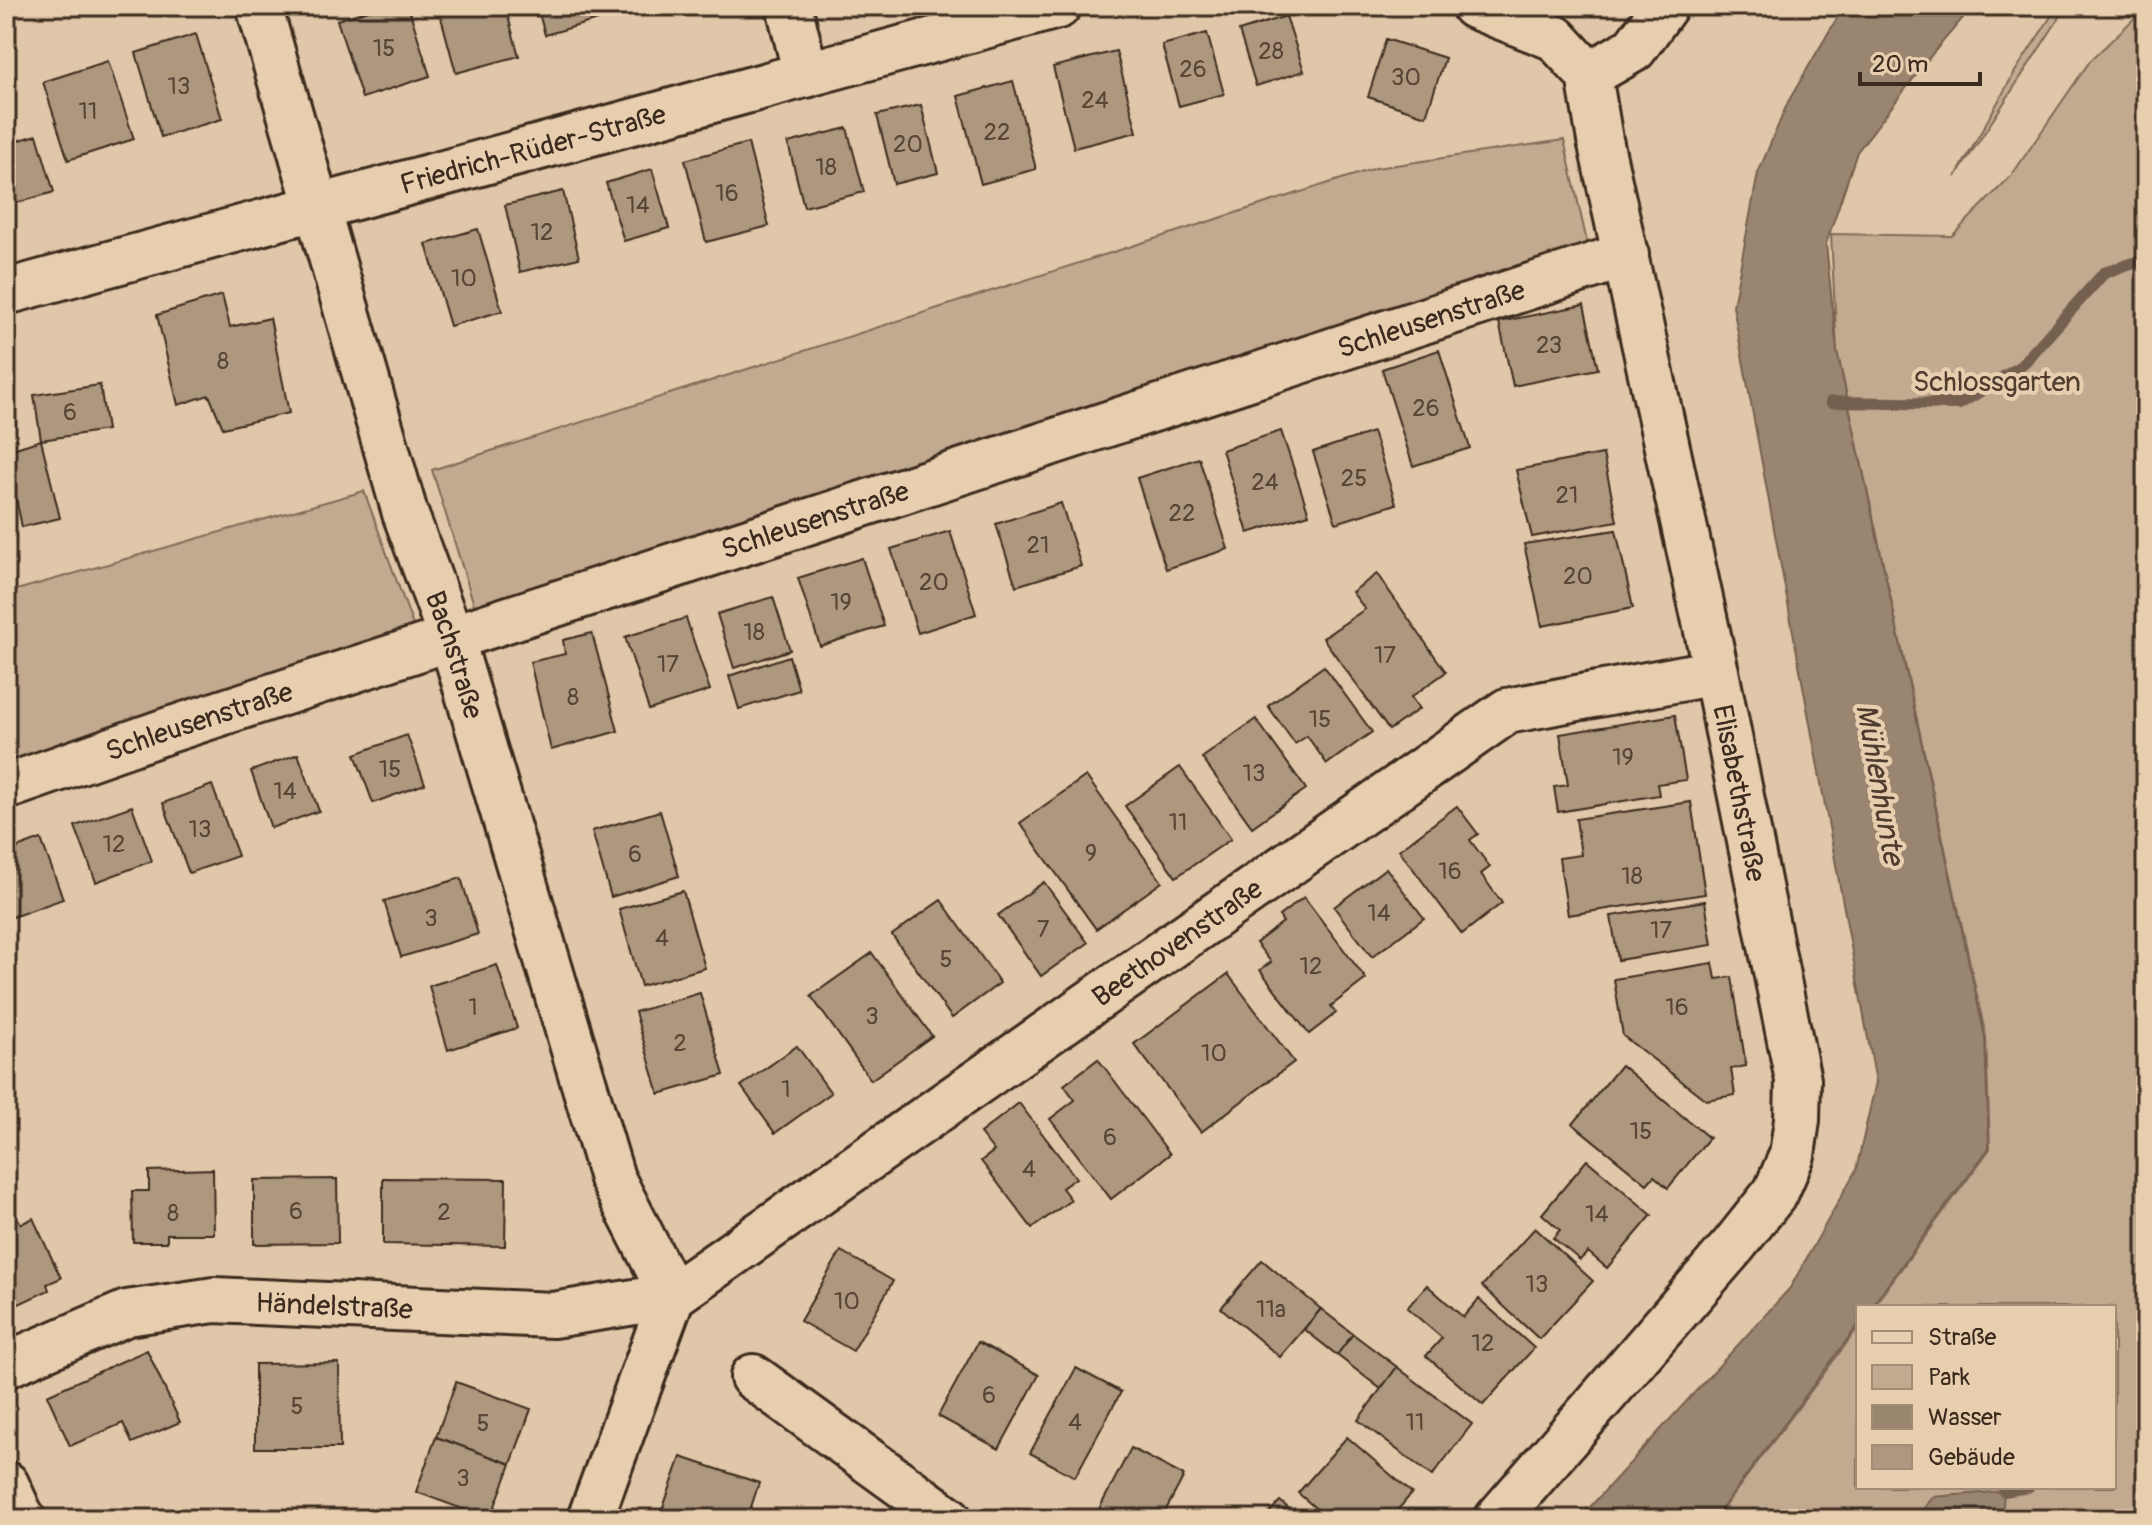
<svg xmlns="http://www.w3.org/2000/svg" width="2152" height="1525" font-family="Pangolin,sans-serif">
<style>
.green{fill:#c2aa90;stroke:#7e6a57;stroke-width:2}
.water{fill:#9a856f;stroke:#74614f;stroke-width:2}
.lines{fill:none;stroke-linecap:round;stroke-linejoin:round}
.stream{stroke:#74614f;stroke-width:12}
.building{fill:#ad977e;stroke:#3b2a1e;stroke-width:2}
.street-casing{stroke:#3b2a1e;stroke-width:50}
.street{stroke:#e7ceaf;stroke-width:44}
.labels{text-anchor:middle;stroke-width:8;stroke-linejoin:round;paint-order:stroke}
.number-label{font-size:24px;fill:#584536}
.street-label{font-size:28px;fill:#3b2a1e;stroke:#e7ceaf}
.park-label{font-size:28px;fill:#4f3d2f;stroke:#e7ceaf}
.water-label{font-size:30px;font-style:italic;fill:#4e3c2e;stroke:#e7ceaf}
</style>
<rect width="100%" height="100%" fill="#e0c7a9"/>
<filter id="ink" filterUnits="userSpaceOnUse"><feTurbulence type="fractalNoise" baseFrequency=".0125" numOctaves="2"/><feDisplacementMap in="SourceGraphic" scale="16" xChannelSelector="R" yChannelSelector="G"/><feConvolveMatrix kernelMatrix="1 2 1 2 8 2 1 2 1" color-interpolation-filters="sRGB"/></filter>
<g filter="url(#ink)">
<g class="green">
<polygon points="2058,6 2067,6 1955,178 2016,70"/>
<polygon points="2146,7 2146,1519 1715,1519 1858,1328 1858,1487 2114,1487 2114,1307 1873,1307 1990,1149 1986,1037 1837,351 1831,234 1952,236 2011,176 2090,61"/>
<polygon points="1564,140 1589,251 476,611 432,470 1376,168"/>
<polygon points="364,491 415,631 6,771 6,593"/>
</g>
<g class="water">
<polygon points="1844,6 1973,6 1934,52 1857,152 1826,244 1837,351 1985,1037 1989,1148 1871,1307 1858,1307 1858,1325 1714,1519 1579,1519 1790,1288 1856,1170 1876,1082 1733,306 1758,173 1788,102"/>
<polygon points="2004,1491 2002,1519 1918,1519 1918,1515 1933,1497"/>
</g>
<g class="lines">
<g class="stream">
<polyline points="1831,402 1959,404 2020,367 2104,273 2146,259"/>
<polyline points="2004,1491 2029,1487"/>
</g>
</g>
<g class="building">
<polygon points="381,6 408,6 430,76 362,98 337,20"/>
<polygon points="452,6 505,6 519,56 456,73 439,10"/>
<polygon points="537,6 605,6 608,17 545,35"/>
<polygon points="634,6 681,6 635,15"/>
<polygon points="1286,16 1304,71 1256,86 1239,31"/>
<polygon points="1207,33 1224,94 1179,106 1162,45"/>
<polygon points="196,34 222,119 161,137 136,53"/>
<polygon points="1386,39 1445,58 1426,116 1368,97"/>
<polygon points="1116,51 1137,132 1074,148 1053,67"/>
<polygon points="108,61 134,139 68,160 43,82"/>
<polygon points="1013,81 1036,169 981,184 958,96"/>
<polygon points="921,105 938,173 894,184 877,115"/>
<polygon points="847,128 864,192 804,207 788,143"/>
<polygon points="37,135 54,192 6,206 6,144"/>
<polygon points="748,143 769,226 706,242 685,160"/>
<polygon points="652,169 669,228 624,241 606,183"/>
<polygon points="563,191 579,258 520,272 505,205"/>
<polygon points="478,229 502,311 450,326 426,244"/>
<polygon points="222,295 230,327 270,318 289,413 223,428 209,395 178,405 157,315"/>
<polygon points="1584,305 1598,369 1513,386 1499,322"/>
<polygon points="1439,350 1470,448 1413,466 1382,369"/>
<polygon points="100,385 107,430 41,440 34,395"/>
<polygon points="1281,431 1309,514 1248,533 1222,450"/>
<polygon points="1373,432 1396,504 1336,523 1313,452"/>
<polygon points="41,440 60,518 22,527 6,451"/>
<polygon points="1603,454 1617,521 1532,537 1516,470"/>
<polygon points="1199,458 1228,549 1166,569 1137,478"/>
<polygon points="1061,503 1081,566 1016,586 996,524"/>
<polygon points="1616,530 1633,608 1542,626 1524,544"/>
<polygon points="950,531 976,614 918,633 891,549"/>
<polygon points="862,558 884,626 820,646 798,578"/>
<polygon points="1377,574 1446,672 1411,697 1419,709 1389,730 1323,638 1365,609 1352,592"/>
<polygon points="773,597 790,650 734,668 717,614"/>
<polygon points="686,618 710,690 649,710 625,637"/>
<polygon points="592,633 618,731 551,750 530,662 565,654 563,640"/>
<polygon points="789,656 799,690 739,709 729,676"/>
<polygon points="1324,666 1372,732 1327,764 1307,736 1295,744 1268,706"/>
<polygon points="1675,715 1686,780 1657,784 1659,795 1558,812 1554,787 1568,785 1560,734"/>
<polygon points="1256,719 1306,789 1252,827 1202,758"/>
<polygon points="407,735 425,784 373,803 355,754"/>
<polygon points="298,754 319,811 271,828 251,771"/>
<polygon points="1180,767 1231,839 1176,877 1125,806"/>
<polygon points="1086,776 1162,882 1096,929 1020,823"/>
<polygon points="212,785 238,856 189,873 163,803"/>
<polygon points="1691,802 1705,894 1568,915 1559,858 1581,855 1576,819"/>
<polygon points="132,806 152,861 96,882 75,826"/>
<polygon points="1457,806 1478,834 1470,840 1490,867 1481,874 1502,903 1462,934 1399,850"/>
<polygon points="660,811 679,876 611,897 592,831"/>
<polygon points="41,839 63,899 10,918 6,907 6,852"/>
<polygon points="1386,868 1424,918 1372,957 1334,907"/>
<polygon points="461,878 478,934 401,957 384,901"/>
<polygon points="1044,882 1088,943 1041,976 998,915"/>
<polygon points="683,891 705,968 641,986 619,909"/>
<polygon points="1304,897 1366,979 1331,1006 1336,1013 1309,1034 1260,970 1271,962 1256,943 1283,922 1279,916"/>
<polygon points="941,900 1000,983 952,1018 892,935"/>
<polygon points="1705,901 1712,945 1618,960 1611,916"/>
<polygon points="872,953 932,1036 871,1080 811,996"/>
<polygon points="1713,963 1716,979 1732,977 1746,1066 1731,1069 1735,1095 1706,1100 1623,1036 1614,979"/>
<polygon points="497,965 517,1028 448,1050 429,986"/>
<polygon points="1228,974 1294,1062 1201,1132 1134,1044"/>
<polygon points="700,993 724,1075 659,1094 635,1012"/>
<polygon points="797,1046 831,1093 775,1133 741,1086"/>
<polygon points="1098,1059 1170,1154 1111,1199 1050,1119 1075,1100 1064,1085"/>
<polygon points="1621,1065 1709,1138 1668,1188 1654,1176 1647,1184 1573,1124"/>
<polygon points="1019,1103 1076,1178 1062,1188 1071,1200 1032,1228 981,1161 994,1151 980,1133"/>
<polygon points="1587,1160 1652,1215 1607,1268 1588,1252 1580,1260 1553,1238 1560,1230 1542,1214"/>
<polygon points="213,1169 214,1234 167,1234 167,1242 133,1242 132,1191 149,1191 149,1171"/>
<polygon points="383,1178 506,1179 505,1246 383,1244"/>
<polygon points="337,1179 338,1243 254,1244 254,1180"/>
<polygon points="16,1215 21,1224 33,1218 61,1278 47,1284 49,1290 6,1310 6,1220"/>
<polygon points="1535,1228 1593,1281 1539,1339 1482,1286"/>
<polygon points="841,1251 893,1281 853,1351 800,1321"/>
<polygon points="1262,1260 1321,1309 1280,1357 1221,1308"/>
<polygon points="1427,1285 1463,1317 1479,1299 1534,1348 1483,1405 1426,1356 1442,1338 1407,1308"/>
<polygon points="1321,1309 1353,1334 1337,1355 1304,1329"/>
<polygon points="1353,1334 1397,1367 1381,1389 1337,1355"/>
<polygon points="978,1342 1039,1375 999,1449 938,1416"/>
<polygon points="147,1350 180,1422 132,1443 123,1423 70,1446 47,1395"/>
<polygon points="339,1363 340,1448 255,1448 255,1364"/>
<polygon points="1397,1367 1472,1424 1432,1476 1358,1420"/>
<polygon points="1076,1368 1121,1392 1075,1477 1030,1453"/>
<polygon points="456,1382 531,1409 511,1464 436,1437"/>
<polygon points="436,1437 511,1464 490,1519 416,1492"/>
<polygon points="1347,1437 1412,1493 1390,1519 1328,1519 1298,1493"/>
<polygon points="1131,1448 1184,1476 1161,1519 1109,1519 1097,1513"/>
<polygon points="681,1457 759,1483 747,1519 659,1519"/>
<polygon points="1280,1501 1301,1519 1270,1519 1266,1516"/>
</g>
<g class="lines">
<g class="street-casing">
<g id="street">
<path id="s1" d="M259,6l146,507 47,127 160,538 60,118"/>
<polyline points="789,6 806,75"/>
<polyline points="1474,6 1555,38 1589,75"/>
<path id="s2" d="M6,292l1052,-286"/>
<path id="s3" d="M6,787l160,-56 1460,-476"/>
<path id="s4" d="M6,1365l121,-52 87,-13 339,15 119,-19 835,-585 209,-39"/>
<polyline points="753,1377 949,1519"/>
<polyline points="6,1484 22,1519"/>
<polyline points="590,1519 672,1296"/>
<polyline points="1497,1519 1734,1245 1776,1192 1792,1155 1797,1120 1798,1080 1716,672 1600,140 1589,75 1634,49 1665,6"/>
</g>
</g>
<use href="#street" class="street"/>
</g>
</g>
<g class="labels">
<g class="number-label">
<text x="384" y="56">15</text>
<text x="1271" y="59">28</text>
<text x="1193" y="77">26</text>
<text x="1406" y="85">30</text>
<text x="179" y="94">13</text>
<text x="1095" y="108">24</text>
<text x="88" y="119">11</text>
<text x="997" y="140">22</text>
<text x="908" y="152">20</text>
<text x="826" y="175">18</text>
<text x="727" y="201">16</text>
<text x="638" y="213">14</text>
<text x="542" y="240">12</text>
<text x="464" y="286">10</text>
<text x="1549" y="353">23</text>
<text x="223" y="369">8</text>
<text x="1426" y="416">26</text>
<text x="70" y="420">6</text>
<text x="1354" y="486">25</text>
<text x="1265" y="490">24</text>
<text x="1567" y="503">21</text>
<text x="1182" y="521">22</text>
<text x="1038" y="553">21</text>
<text x="1578" y="584">20</text>
<text x="934" y="590">20</text>
<text x="841" y="610">19</text>
<text x="754" y="640">18</text>
<text x="1385" y="663">17</text>
<text x="668" y="672">17</text>
<text x="573" y="705">8</text>
<text x="1320" y="727">15</text>
<text x="1623" y="765">19</text>
<text x="390" y="777">15</text>
<text x="1254" y="781">13</text>
<text x="285" y="799">14</text>
<text x="1178" y="830">11</text>
<text x="200" y="837">13</text>
<text x="114" y="852">12</text>
<text x="1091" y="861">9</text>
<text x="635" y="862">6</text>
<text x="1450" y="879">16</text>
<text x="1632" y="884">18</text>
<text x="1379" y="921">14</text>
<text x="431" y="926">3</text>
<text x="1043" y="937">7</text>
<text x="1661" y="938">17</text>
<text x="662" y="946">4</text>
<text x="946" y="967">5</text>
<text x="1311" y="974">12</text>
<text x="473" y="1015">1</text>
<text x="1677" y="1015">16</text>
<text x="872" y="1024">3</text>
<text x="680" y="1051">2</text>
<text x="1214" y="1061">10</text>
<text x="786" y="1097">1</text>
<text x="1641" y="1139">15</text>
<text x="1110" y="1145">6</text>
<text x="1029" y="1177">4</text>
<text x="296" y="1219">6</text>
<text x="444" y="1220">2</text>
<text x="173" y="1221">8</text>
<text x="1597" y="1222">14</text>
<text x="1537" y="1292">13</text>
<text x="847" y="1309">10</text>
<text x="1271" y="1317">11a</text>
<text x="1483" y="1351">12</text>
<text x="989" y="1403">6</text>
<text x="297" y="1414">5</text>
<text x="1075" y="1430">4</text>
<text x="1415" y="1430">11</text>
<text x="483" y="1431">5</text>
<text x="463" y="1486">3</text>
</g>
<g class="street-label">
<text dy="10" stroke="none"><textPath href="#s2" startOffset="546">Friedrich-Rüder-Straße</textPath></text>
<text dy="10" stroke="none"><textPath href="#s3" startOffset="1500">Schleusenstraße</textPath></text>
<text dy="10" stroke="none"><textPath href="#s3" startOffset="852">Schleusenstraße</textPath></text>
<text dy="10" stroke="none"><textPath href="#s1" startOffset="678">Bachstraße</textPath></text>
<text dy="10" stroke="none"><textPath href="#s3" startOffset="204">Schleusenstraße</textPath></text>
<text transform="translate(1740 793) rotate(79)" y="10">Elisabethstraße</text>
<text dy="10" stroke="none"><textPath href="#s4" startOffset="1296">Beethovenstraße</textPath></text>
<text dy="10" stroke="none"><textPath href="#s4" startOffset="340">Händelstraße</textPath></text>
</g>
<g class="park-label">
<text x="1997" y="391">Schlossgarten</text>
</g>
<g class="water-label">
<text transform="translate(1880 784) rotate(80)" y="10">Mühlenhunte</text>
</g>
</g>
<rect width="2152" height="1525" fill="none" stroke="#e7ceaf" stroke-width="32"/>
<rect x="16" y="16" width="2120" height="1493" fill="none" stroke="#3b2a1e" stroke-width="3" filter="url(#ink)"/>
<rect x="1856" y="1305" width="260" height="184" fill="#e7ceaf" stroke="#a28c75" stroke-width="2"/>
<rect x="1872" y="1331" width="40" height="12" fill="#e7ceaf" stroke="#a28c75" stroke-width="2"/>
<text x="1928" y="1345" font-size="24" fill="#3b2a1e">Straße</text>
<rect x="1872" y="1365" width="40" height="24" fill="#c2aa90" stroke="#a28c75" stroke-width="2"/>
<text x="1928" y="1385" font-size="24" fill="#3b2a1e">Park</text>
<rect x="1872" y="1405" width="40" height="24" fill="#9a856f" stroke="#a28c75" stroke-width="2"/>
<text x="1928" y="1425" font-size="24" fill="#3b2a1e">Wasser</text>
<rect x="1872" y="1445" width="40" height="24" fill="#ad977e" stroke="#a28c75" stroke-width="2"/>
<text x="1928" y="1465" font-size="24" fill="#3b2a1e">Gebäude</text>
<path d="M1860 72v12h120v-12" fill="none" stroke="#3b2a1e" stroke-width="4"/>
<text x="1872" y="72" font-size="24" fill="#3b2a1e" stroke="#e7ceaf" stroke-width="6" paint-order="stroke">20 m</text>
</svg>
